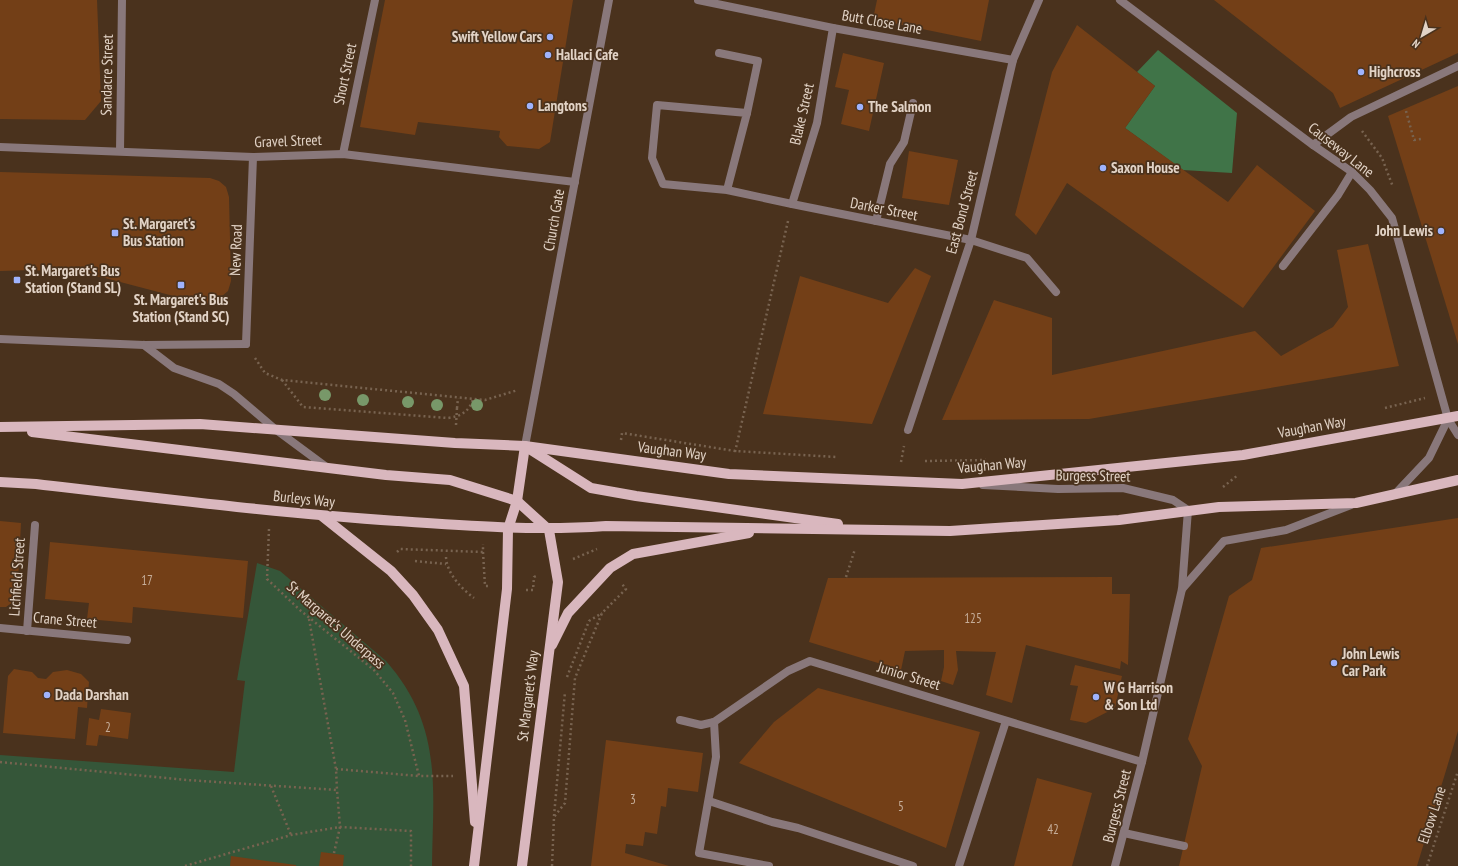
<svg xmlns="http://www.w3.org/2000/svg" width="1458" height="866" font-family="'PT Sans Narrow',sans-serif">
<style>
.green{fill:#355639}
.forest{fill:#407448}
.building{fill:#733f17}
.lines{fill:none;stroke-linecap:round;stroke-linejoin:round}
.path{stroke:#786350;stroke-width:2.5;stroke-dasharray:2 3;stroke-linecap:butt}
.service{stroke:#89787b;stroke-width:8}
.pedestrian{stroke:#89787b;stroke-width:8}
.minor{stroke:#89787b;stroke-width:8}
.primary{stroke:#d9b7be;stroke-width:10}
.path-bridge{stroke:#786350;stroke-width:2.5;stroke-dasharray:2 3;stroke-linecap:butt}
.tree{fill:#789869}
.poi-dot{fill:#9fb3fd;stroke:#4a321d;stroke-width:1.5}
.labels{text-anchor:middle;stroke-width:3.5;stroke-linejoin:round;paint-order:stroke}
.number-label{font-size:13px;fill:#c6ae9a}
.street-label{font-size:15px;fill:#e2d3c6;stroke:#4a321d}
.poi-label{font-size:15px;font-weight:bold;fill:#e2d3c6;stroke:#4a321d;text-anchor:start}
</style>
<rect width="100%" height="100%" fill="#4a321d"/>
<path class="green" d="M257,563l23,8 106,90c57,65 47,126 46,205h-432v-111l234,17 11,-91 -8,-1z"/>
<polygon class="forest" points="1158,50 1237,113 1232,173 1183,170 1125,128 1155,86 1137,72"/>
<g class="building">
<polygon points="0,0 97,0 101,101 85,120 0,119"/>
<polygon points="385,0 573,0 550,142 539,149 507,146 499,137 500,131 418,122 415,135 360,127"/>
<polygon points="877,0 989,0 981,41 873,19"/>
<polygon points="1214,0 1458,0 1458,53 1340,108 1333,93"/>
<polygon points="1077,25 1155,86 1125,128 1228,202 1257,165 1315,211 1243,308 1067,183 1036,235 1015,215 1052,72"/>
<polygon points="843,53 884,63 869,131 841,124 849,90 835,87"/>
<polygon points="1458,86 1458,344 1388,116"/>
<polygon points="909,151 958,160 949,205 902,198"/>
<polygon points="0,172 210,178 219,181 226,187 229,197 231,281 228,291 215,302 204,304 105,278 77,273 32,270 0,271"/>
<polygon points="1368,244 1399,366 1089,419 942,420 994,300 1052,318 1052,375 1255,331 1281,356 1333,327 1348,307 1337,250"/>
<polygon points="915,268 931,276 872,424 763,414 800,276 888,303"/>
<polygon points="1458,518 1458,731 1417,866 1179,866 1202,766 1188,739 1229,596 1252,580 1261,548"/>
<polygon points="0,521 21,523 17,599 6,607 0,607"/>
<polygon points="50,542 248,561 243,618 133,607 132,623 87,619 89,603 45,599"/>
<polygon points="1112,577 1112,594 1130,594 1128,665 1121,661 1120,669 1026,645 1012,703 986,695 996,652 956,651 958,670 953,685 941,681 944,667 944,650 905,651 901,670 809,642 828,578"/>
<polygon points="1075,665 1122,676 1115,708 1086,723 1070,720 1078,686 1070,685"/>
<polygon points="14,669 32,672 38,678 46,679 53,672 67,670 81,674 89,682 87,708 78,707 75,739 3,733 8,676"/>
<polygon points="818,688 980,732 946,848 739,763 774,722"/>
<polygon points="101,709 131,713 128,739 99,735 97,746 86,745 89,718 99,720"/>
<polygon points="606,740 703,753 698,792 668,788 666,807 661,806 657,834 645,832 643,846 626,844 625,853 669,866 591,866"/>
<polygon points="1037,778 1092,793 1072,866 1014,866"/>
<polygon points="321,852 344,855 343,866 319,866"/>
<polygon points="231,856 296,865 296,866 230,866"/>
</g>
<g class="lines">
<g class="path">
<polyline points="1406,111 1414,140 1421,139"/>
<polyline points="1362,131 1382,158 1393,187"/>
<polyline points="255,358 265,373 282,380 485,400 518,390"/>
<path d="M282,380l21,27 145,11c13,-2 21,-6 25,-19"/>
<polyline points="457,408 458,398"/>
<polyline points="1385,408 1425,398"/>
<polyline points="621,440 622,433 735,451 836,457"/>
<polyline points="735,452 788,221"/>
<polyline points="925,461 986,460"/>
<polyline points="901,462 904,446"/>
<polyline points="1223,487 1238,475"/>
<polyline points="269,529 267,579 301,611 374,670 393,693 405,720 419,776 453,776"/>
<polyline points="397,552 400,549 483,552 483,544"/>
<polyline points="483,552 485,586 489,586"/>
<path d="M446,557c1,17 15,31 28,41"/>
<polyline points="573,559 597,549"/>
<polyline points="415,561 446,564"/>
<polyline points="846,577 855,549"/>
<polyline points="526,590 533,590 534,577 538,575"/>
<polyline points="309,619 336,769 337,790"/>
<polyline points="567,677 589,621 602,613"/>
<polyline points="0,762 187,780 337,790 340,827 411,831 411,866"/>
<polyline points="336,769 419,776"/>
<polyline points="271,786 291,835"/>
<polyline points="554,816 565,692"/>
<polyline points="185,866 291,835 340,827 334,853"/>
<polyline points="552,866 554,817 565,803 575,678 602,613 626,589 622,584"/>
<polyline points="1427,866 1458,771"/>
</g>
<g class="service">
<polyline points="1120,0 1313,145 1352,172 1370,190 1392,218 1448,419 1458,435"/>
<polyline points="719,53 758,61 747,113"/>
<polyline points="727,190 663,184 652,158 657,105 747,113 727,190 792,204"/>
<polyline points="876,221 890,164 904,142 913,103"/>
<polyline points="971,240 1027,258 1056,292"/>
<polyline points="1283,266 1338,195 1352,172"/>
<polyline points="0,339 144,345 246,344"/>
<polyline points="144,345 174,368 219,384 234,394 275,429 325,466"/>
<polyline points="1395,494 1429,458 1448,419"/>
<polyline points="714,722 716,757 699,853 769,866"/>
<polyline points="709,801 772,822 798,828 913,866"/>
<polyline points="1124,833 1184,846"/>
<polyline points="959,866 1006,721"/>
</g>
<polyline class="pedestrian" points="1313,145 1351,117 1458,66"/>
<g class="minor">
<polyline points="698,0 833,28 1013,60"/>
<polyline points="833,28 817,123 792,204 971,240"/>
<polyline points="0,147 253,157 343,154 575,182"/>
<polyline points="120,151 122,0"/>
<polyline points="343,154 375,0"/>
<polyline points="246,344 253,157"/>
<polyline points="908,430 971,240 1013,60 1039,0"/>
<polyline points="525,446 609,0"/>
<polyline points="983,485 1058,489 1123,488 1173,500 1188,510 1182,589 1142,762 1115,866"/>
<polyline points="1182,589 1224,541 1286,530 1351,505"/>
<polyline points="0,628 127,640"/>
<polyline points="27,631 35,525"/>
<polyline points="680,720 701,725 714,722 788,671 810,661 1142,762"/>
</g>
<g class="primary">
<polyline points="0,427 200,424 455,443 525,446 729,474 962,484 1243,455 1458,416"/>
<polyline points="32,432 386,475 450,480 517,501 549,530"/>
<polyline points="528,448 591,488 636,496 838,524"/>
<path d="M0,482l36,2c120,14 241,29 361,37 70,5 139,10 209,5l344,5 169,-11 100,-13 137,-4 102,-23"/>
<polyline points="322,516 391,571 413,595 438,630 464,686 475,822"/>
<polyline points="552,645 568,613 610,568 633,554 749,533"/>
<polyline points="474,866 507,589 508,529 517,501 525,446"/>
<polyline points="522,866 558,582 549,530"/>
</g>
<polyline class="path-bridge" points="456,425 457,408"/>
</g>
<g class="tree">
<circle cx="325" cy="395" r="6"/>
<circle cx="363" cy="400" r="6"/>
<circle cx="408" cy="402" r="6"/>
<circle cx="437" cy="405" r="6"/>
<circle cx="477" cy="405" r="6"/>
</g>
<g class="poi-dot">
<circle cx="550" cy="37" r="4"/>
<circle cx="548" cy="55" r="4"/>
<circle cx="1361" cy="72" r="4"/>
<circle cx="530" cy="106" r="4"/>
<circle cx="860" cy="107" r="4"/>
<circle cx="1103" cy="168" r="4"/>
<circle cx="1441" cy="231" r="4"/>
<rect x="111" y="229" width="8" height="8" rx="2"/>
<rect x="13" y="276" width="8" height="8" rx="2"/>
<rect x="177" y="281" width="8" height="8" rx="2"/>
<circle cx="1334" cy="663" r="4"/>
<circle cx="47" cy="695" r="4"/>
<circle cx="1096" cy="697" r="4"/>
</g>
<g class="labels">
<g class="number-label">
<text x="147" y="585">17</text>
<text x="973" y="623">125</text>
<text x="108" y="732">2</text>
<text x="633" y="804">3</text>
<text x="901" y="811">5</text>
<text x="1053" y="834">42</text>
</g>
<g class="street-label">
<text transform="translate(882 22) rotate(10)" y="5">Butt Close Lane</text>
<text transform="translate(345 74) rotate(-78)" y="5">Short Street</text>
<text transform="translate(107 75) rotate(-89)" y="5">Sandacre Street</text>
<text transform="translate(802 114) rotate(-77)" y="5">Blake Street</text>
<text transform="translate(288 141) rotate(-2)" y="5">Gravel Street</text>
<text transform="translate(1341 150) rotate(38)" y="5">Causeway Lane</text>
<text transform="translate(884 209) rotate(11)" y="5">Darker Street</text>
<text transform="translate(962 212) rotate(-75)" y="5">East Bond Street</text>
<text transform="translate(554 220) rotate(-80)" y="5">Church Gate</text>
<text transform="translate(236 250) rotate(-88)" y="5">New Road</text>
<text transform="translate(1312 427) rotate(-10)" y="5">Vaughan Way</text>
<text transform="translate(672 451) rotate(7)" y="5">Vaughan Way</text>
<text transform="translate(992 465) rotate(-5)" y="5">Vaughan Way</text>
<text transform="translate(1093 476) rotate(1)" y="5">Burgess Street</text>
<text transform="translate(304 499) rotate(6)" y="5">Burleys Way</text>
<text transform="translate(17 577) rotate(-86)" y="5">Lichfield Street</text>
<text transform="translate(65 620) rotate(5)" y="5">Crane Street</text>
<text transform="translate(336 625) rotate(41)" y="5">St Margaret's Underpass</text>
<text transform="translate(909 676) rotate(17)" y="5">Junior Street</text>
<text transform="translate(528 696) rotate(-83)" y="5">St Margaret's Way</text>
<text transform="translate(1117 806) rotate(-76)" y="5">Burgess Street</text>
<text transform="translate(1432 815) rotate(-72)" y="5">Elbow Lane</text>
</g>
<g class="poi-label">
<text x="542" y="42" text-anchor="end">Swift Yellow Cars</text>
<text x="556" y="60">Hallaci Cafe</text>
<text x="1369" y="77">Highcross</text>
<text x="538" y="111">Langtons</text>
<text x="868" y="112">The Salmon</text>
<text x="1111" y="173">Saxon House</text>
<text x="123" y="229">St. Margaret's<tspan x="123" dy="17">Bus Station</tspan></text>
<text x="1433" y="236" text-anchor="end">John Lewis</text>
<text x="25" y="276">St. Margaret's Bus<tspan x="25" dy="17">Station (Stand SL)</tspan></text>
<text x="181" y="305" text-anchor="middle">St. Margaret's Bus<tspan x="181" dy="17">Station (Stand SC)</tspan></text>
<text x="1342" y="659">John Lewis<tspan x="1342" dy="17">Car Park</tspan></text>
<text x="1104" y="693">W G Harrison<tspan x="1104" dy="17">&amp; Son Ltd</tspan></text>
<text x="55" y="700">Dada Darshan</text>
</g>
</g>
<g transform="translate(1422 36) rotate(218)" stroke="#4a321d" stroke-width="3" paint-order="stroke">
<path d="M0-3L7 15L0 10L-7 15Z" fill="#e2d3c6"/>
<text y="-6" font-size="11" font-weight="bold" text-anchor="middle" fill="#e2d3c6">N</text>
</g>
</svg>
